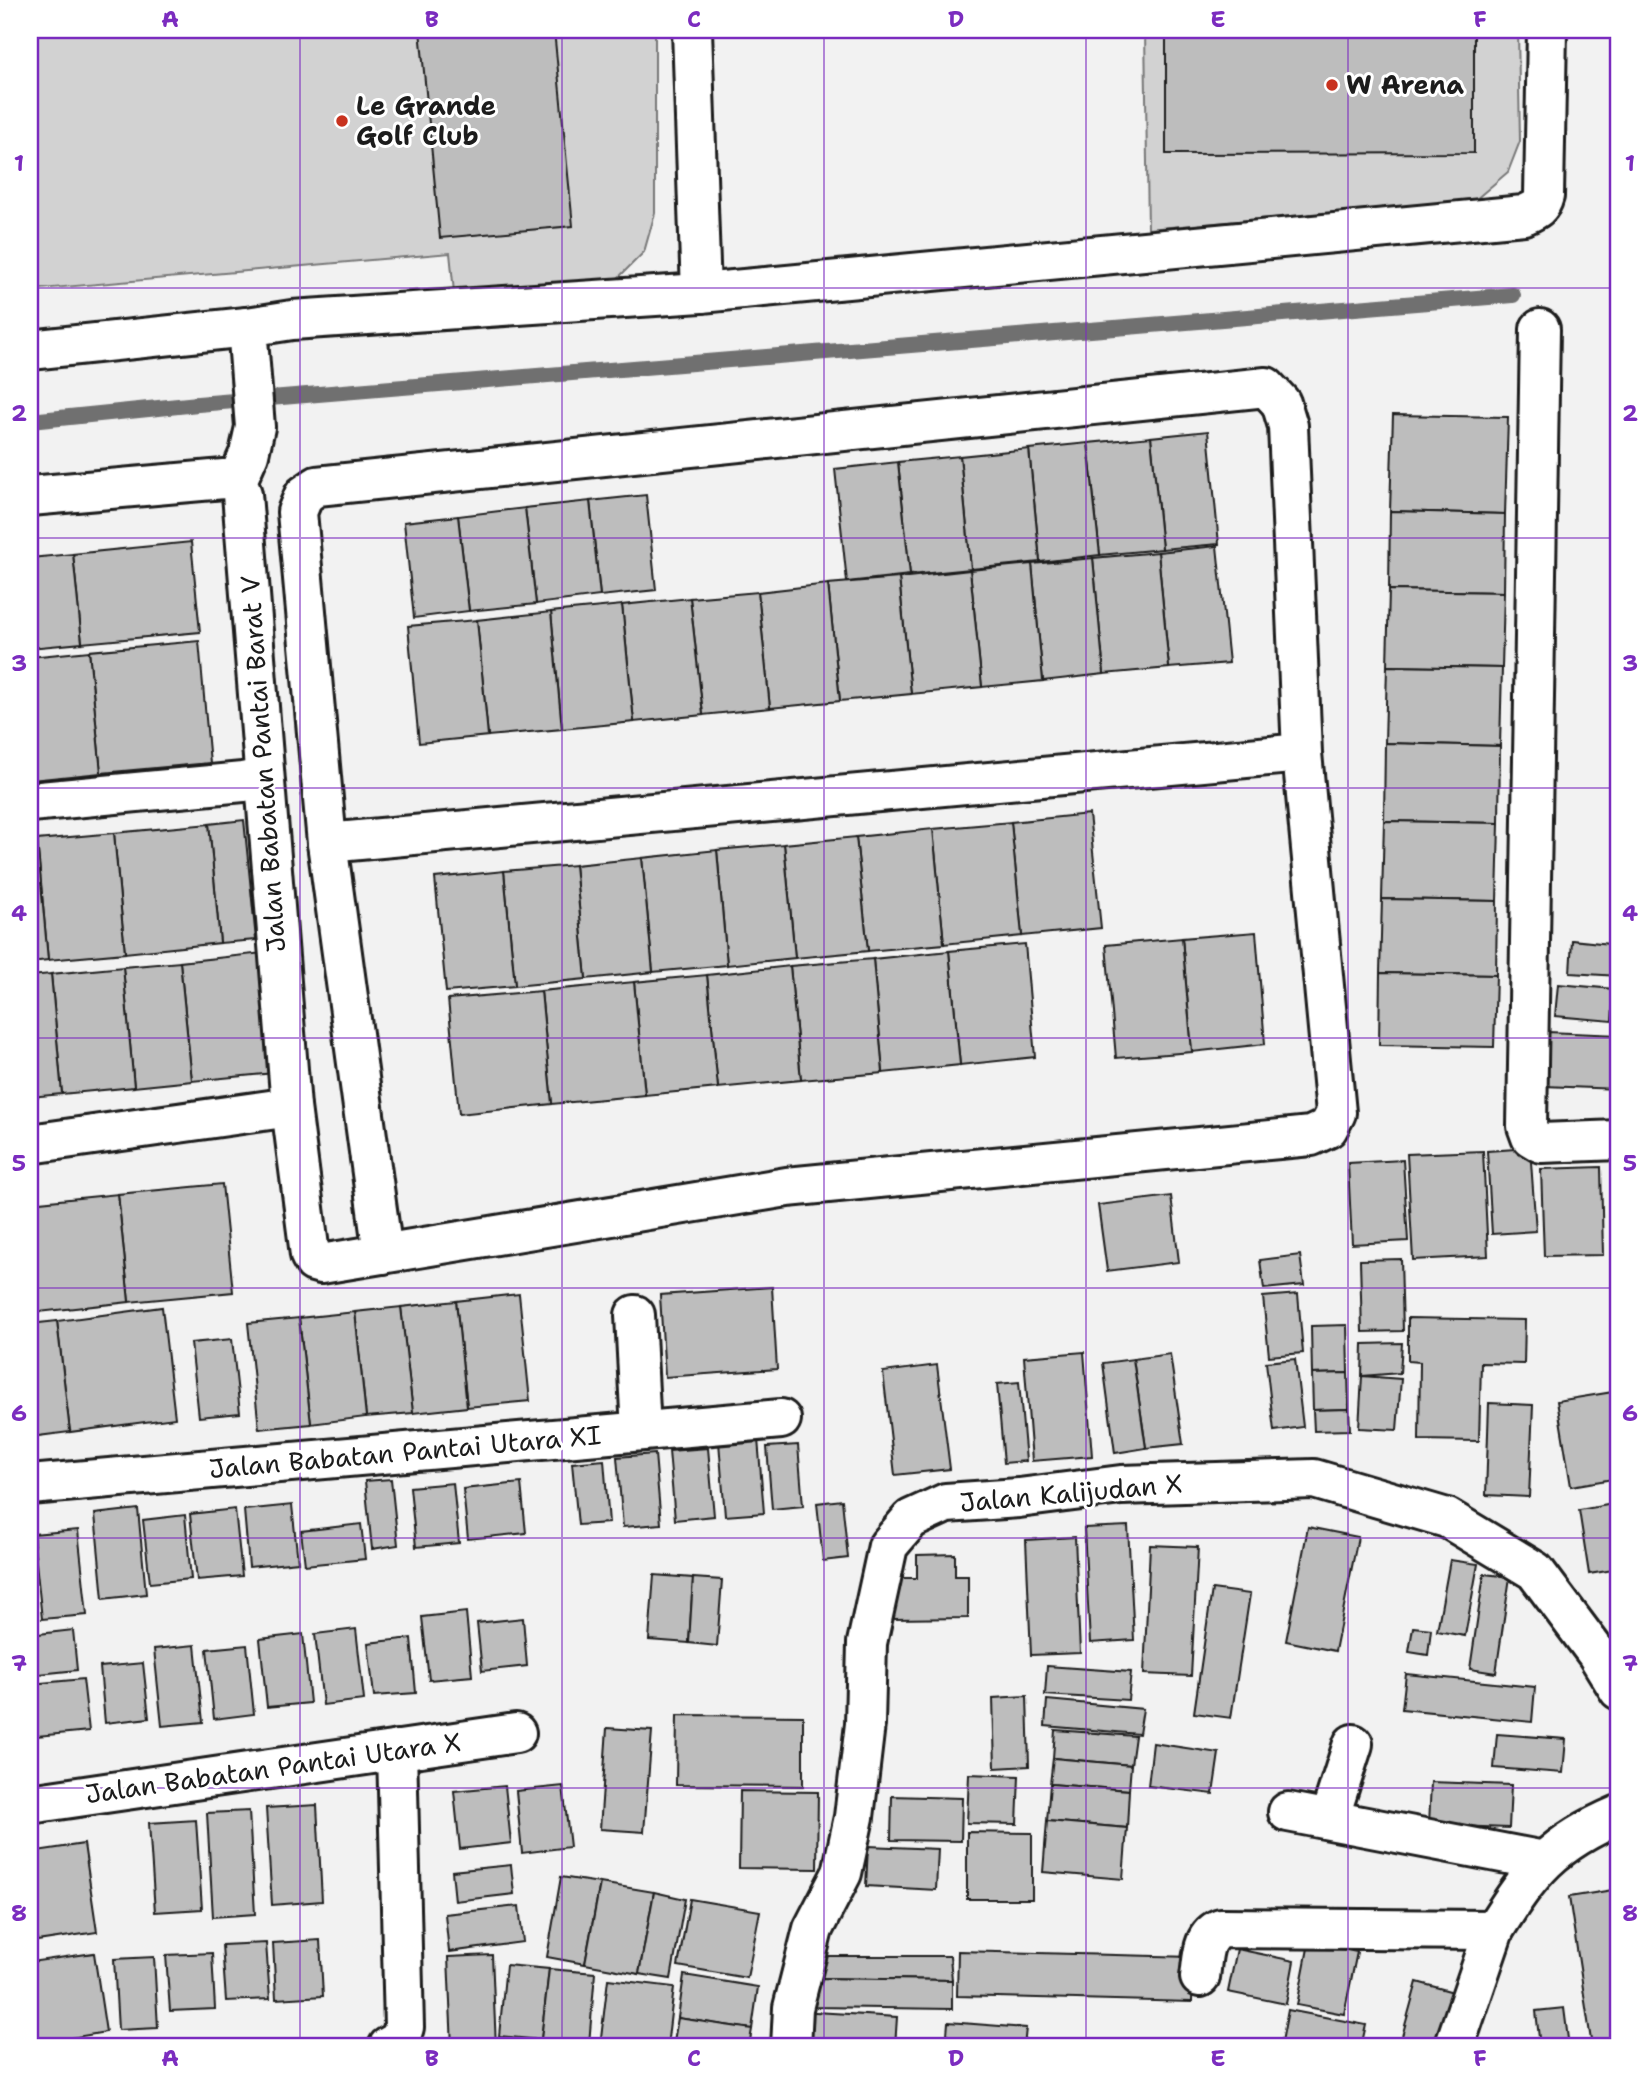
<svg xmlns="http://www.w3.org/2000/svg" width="1649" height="2077" font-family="'Shantell Sans',sans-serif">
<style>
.green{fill:#d2d2d2;stroke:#777;stroke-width:2}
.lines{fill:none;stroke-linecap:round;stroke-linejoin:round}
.stream{stroke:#707070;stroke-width:16}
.building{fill:#bdbdbd;stroke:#1c1c1c;stroke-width:2}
.minor-casing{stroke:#1c1c1c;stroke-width:44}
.minor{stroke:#fff;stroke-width:38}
.grid{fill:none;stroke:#7b2cbf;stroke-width:2;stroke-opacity:0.55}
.poi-dot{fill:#c8321e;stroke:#fff;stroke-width:2.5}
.labels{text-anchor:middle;stroke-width:6;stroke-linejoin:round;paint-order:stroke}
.poi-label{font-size:26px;font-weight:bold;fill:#1c1c1c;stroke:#fff;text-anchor:start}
.street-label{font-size:26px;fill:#1c1c1c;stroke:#fff}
.neatline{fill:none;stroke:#7b2cbf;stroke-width:2.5}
.grid-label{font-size:23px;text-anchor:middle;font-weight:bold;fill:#7b2cbf}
</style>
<rect width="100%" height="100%" fill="#f2f2f2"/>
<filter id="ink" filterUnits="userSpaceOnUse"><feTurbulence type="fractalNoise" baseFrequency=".0143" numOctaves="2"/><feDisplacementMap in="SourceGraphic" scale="14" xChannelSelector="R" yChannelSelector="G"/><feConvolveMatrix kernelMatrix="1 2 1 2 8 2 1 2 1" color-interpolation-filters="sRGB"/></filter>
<g filter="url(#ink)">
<g class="green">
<polygon points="30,30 655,30 655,213 644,252 616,280 454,292 450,253 30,290"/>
<polygon points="1145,30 1518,30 1520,141 1508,172 1475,200 1148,229"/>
</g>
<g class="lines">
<polyline class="stream" points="30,421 198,404 1513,295"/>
</g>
<g class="building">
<polygon points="420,30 554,30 573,226 440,238"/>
<polygon points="1166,30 1474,30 1474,153 1166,154"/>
<polygon points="1393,415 1508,417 1505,514 1390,511"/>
<polygon points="1208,431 1219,544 1162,549 1151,437"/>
<polygon points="1151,437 1162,549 1100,555 1088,443"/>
<polygon points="1088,443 1100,555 1040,562 1029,449"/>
<polygon points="1029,449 1040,562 971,569 960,456"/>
<polygon points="960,456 971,569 910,575 898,462"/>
<polygon points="898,462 910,575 847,582 835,469"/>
<polygon points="646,495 656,590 600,596 590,501"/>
<polygon points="590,501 600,596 536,604 525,508"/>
<polygon points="525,508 536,604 469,611 458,516"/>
<polygon points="1390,511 1505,514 1504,592 1389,590"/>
<polygon points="458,516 469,611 414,618 404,522"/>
<polygon points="191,542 200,632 82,643 73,554"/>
<polygon points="1217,546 1229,663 1169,668 1158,552"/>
<polygon points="1158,552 1169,668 1104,674 1093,558"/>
<polygon points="73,554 82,643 30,648 30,558"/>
<polygon points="1093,558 1104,674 1043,681 1032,564"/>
<polygon points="1032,564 1043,681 982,687 970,570"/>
<polygon points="970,570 982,687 911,694 899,578"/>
<polygon points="899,578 911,694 840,701 828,584"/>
<polygon points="828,584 840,701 770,708 758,592"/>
<polygon points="1389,590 1504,592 1502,668 1387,666"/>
<polygon points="758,592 770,708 703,715 690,598"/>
<polygon points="690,598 703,715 634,722 622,605"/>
<polygon points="622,605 634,722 562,729 551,612"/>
<polygon points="551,612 562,729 488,736 477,620"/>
<polygon points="477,620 488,736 419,743 408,626"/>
<polygon points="199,641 210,763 101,773 89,651"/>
<polygon points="89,651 101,773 31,780 30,657"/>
<polygon points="1387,666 1502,668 1500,746 1385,743"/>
<polygon points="1385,743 1500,746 1499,823 1384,821"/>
<polygon points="1089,814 1101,928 1022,936 1011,822"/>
<polygon points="244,820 256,940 220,943 209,824"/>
<polygon points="1384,821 1499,823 1497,901 1382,899"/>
<polygon points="1011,822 1022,936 944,944 933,829"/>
<polygon points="209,824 220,943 125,953 114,833"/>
<polygon points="933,829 944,944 868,951 856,837"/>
<polygon points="114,833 125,953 48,960 37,840"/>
<polygon points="856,837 868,951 795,958 784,844"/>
<polygon points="37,840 48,960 30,962 30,841"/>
<polygon points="784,844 795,958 727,965 717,850"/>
<polygon points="717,850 727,965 653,972 642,858"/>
<polygon points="642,858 653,972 586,979 575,865"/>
<polygon points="575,865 586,979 515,986 504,871"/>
<polygon points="504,871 515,986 446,992 435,878"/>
<polygon points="1382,899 1497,901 1496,975 1380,973"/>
<polygon points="1256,932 1265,1044 1192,1052 1182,938"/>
<polygon points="1182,938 1192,1052 1116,1058 1106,945"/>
<polygon points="1572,940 1619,945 1619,976 1570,973"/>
<polygon points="1025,944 1035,1057 960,1065 949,951"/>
<polygon points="949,951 960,1065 883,1073 873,959"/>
<polygon points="263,953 274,1073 192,1081 180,962"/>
<polygon points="873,959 883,1073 801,1080 790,966"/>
<polygon points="180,962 192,1081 134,1087 123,967"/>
<polygon points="790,966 801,1080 718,1088 707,975"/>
<polygon points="123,967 134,1087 62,1094 51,974"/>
<polygon points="1380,973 1496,975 1494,1047 1379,1045"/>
<polygon points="51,974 62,1094 30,1097 30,976"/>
<polygon points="707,975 718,1088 645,1095 634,982"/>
<polygon points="634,982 645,1095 552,1104 541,991"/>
<polygon points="1558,984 1614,989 1612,1021 1555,1016"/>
<polygon points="541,991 552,1104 459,1114 448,999"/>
<polygon points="1547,1032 1619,1035 1618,1089 1544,1086"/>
<polygon points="1530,1148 1536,1231 1492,1234 1487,1151"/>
<polygon points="1483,1151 1488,1256 1413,1260 1407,1154"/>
<polygon points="1403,1160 1408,1241 1352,1244 1348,1163"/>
<polygon points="1601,1167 1603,1255 1544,1256 1541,1169"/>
<polygon points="222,1184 233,1292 129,1302 118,1194"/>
<polygon points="118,1194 129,1302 30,1313 30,1203"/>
<polygon points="1171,1196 1179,1262 1107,1271 1098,1205"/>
<polygon points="1300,1255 1304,1285 1264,1289 1260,1260"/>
<polygon points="1401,1259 1403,1331 1362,1332 1360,1260"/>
<polygon points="772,1287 777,1369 665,1377 660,1295"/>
<polygon points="519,1294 530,1401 467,1407 456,1301"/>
<polygon points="1298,1294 1303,1353 1269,1356 1263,1297"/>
<polygon points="456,1301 467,1407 413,1413 401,1307"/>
<polygon points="162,1307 175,1418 70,1432 57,1321"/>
<polygon points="401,1307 413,1413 366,1417 355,1312"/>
<polygon points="355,1312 366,1417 311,1424 299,1318"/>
<polygon points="299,1318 311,1424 259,1429 248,1323"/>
<polygon points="1408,1318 1525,1320 1524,1364 1481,1363 1479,1441 1419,1440 1420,1362 1408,1361"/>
<polygon points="57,1321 70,1432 30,1437 30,1324"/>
<polygon points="1347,1325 1348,1373 1312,1374 1311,1326"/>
<polygon points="232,1339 240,1413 199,1417 191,1343"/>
<polygon points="1402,1343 1400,1373 1362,1376 1363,1344"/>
<polygon points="1084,1352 1092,1456 1032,1461 1024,1357"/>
<polygon points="1170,1354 1183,1444 1146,1448 1133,1359"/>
<polygon points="1133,1359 1146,1448 1115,1453 1103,1363"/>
<polygon points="1295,1359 1303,1427 1274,1431 1266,1362"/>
<polygon points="937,1365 950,1469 895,1475 883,1372"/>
<polygon points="1348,1373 1349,1409 1313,1410 1312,1374"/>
<polygon points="1362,1376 1401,1379 1397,1430 1359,1428"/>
<polygon points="1019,1382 1026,1461 1004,1463 997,1384"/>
<polygon points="1619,1391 1619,1478 1571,1486 1557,1401"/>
<polygon points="1489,1403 1533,1405 1529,1497 1486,1495"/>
<polygon points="1349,1409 1350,1430 1314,1431 1313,1410"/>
<polygon points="758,1439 764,1513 725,1516 719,1442"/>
<polygon points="798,1445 803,1506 772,1509 767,1447"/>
<polygon points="708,1448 714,1516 675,1520 669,1451"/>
<polygon points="655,1454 661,1524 623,1527 617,1457"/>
<polygon points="604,1460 609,1523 578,1525 572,1463"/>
<polygon points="391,1479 398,1545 372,1549 365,1481"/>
<polygon points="453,1483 459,1543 416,1547 410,1487"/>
<polygon points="521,1483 526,1533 468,1539 463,1489"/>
<polygon points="842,1500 848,1558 823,1561 817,1503"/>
<polygon points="1619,1503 1619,1569 1589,1574 1579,1510"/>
<polygon points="292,1505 298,1562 249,1567 244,1510"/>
<polygon points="138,1509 146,1594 103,1599 95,1514"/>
<polygon points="235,1509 242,1576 197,1580 190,1514"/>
<polygon points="185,1515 191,1579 150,1583 143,1520"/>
<polygon points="361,1524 365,1559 305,1565 301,1531"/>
<polygon points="1128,1526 1134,1640 1090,1643 1084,1528"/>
<polygon points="1308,1527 1358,1537 1335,1651 1286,1641"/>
<polygon points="78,1530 87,1615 42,1619 33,1534"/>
<polygon points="1075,1537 1080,1653 1031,1655 1026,1540"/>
<polygon points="1150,1545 1198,1547 1191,1676 1144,1674"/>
<polygon points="955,1554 955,1576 968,1576 968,1618 892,1619 892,1578 917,1578 917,1555"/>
<polygon points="30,1556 33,1603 30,1603"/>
<polygon points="1450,1560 1478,1564 1465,1636 1437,1631"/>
<polygon points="1484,1574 1510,1577 1496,1673 1470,1669"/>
<polygon points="654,1575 693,1578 689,1643 649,1640"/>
<polygon points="693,1578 722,1580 717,1646 689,1643"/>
<polygon points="1212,1589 1250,1594 1231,1718 1194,1713"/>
<polygon points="466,1612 472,1676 429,1680 422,1617"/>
<polygon points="523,1618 527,1666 482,1671 477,1623"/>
<polygon points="1413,1627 1431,1629 1428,1655 1409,1652"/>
<polygon points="356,1629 364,1700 323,1705 315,1634"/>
<polygon points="73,1630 77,1670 30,1675 30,1635"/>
<polygon points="303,1634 310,1703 267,1707 260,1639"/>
<polygon points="411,1638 416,1693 374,1696 368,1643"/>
<polygon points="195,1645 203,1722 162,1726 154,1649"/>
<polygon points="247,1645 254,1714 214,1719 207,1649"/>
<polygon points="143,1663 149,1718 105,1723 100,1667"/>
<polygon points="1047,1666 1131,1672 1128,1700 1045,1695"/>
<polygon points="1406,1674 1535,1687 1532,1722 1402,1709"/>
<polygon points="83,1679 89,1731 37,1736 31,1684"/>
<polygon points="1027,1696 1029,1766 995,1768 993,1698"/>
<polygon points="1047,1700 1143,1709 1139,1734 1045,1726"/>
<polygon points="677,1715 803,1716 803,1786 676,1785"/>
<polygon points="607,1728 652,1731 644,1832 600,1829"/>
<polygon points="1055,1730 1135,1736 1131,1765 1053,1758"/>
<polygon points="1497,1734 1566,1739 1563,1773 1494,1768"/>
<polygon points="1153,1743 1219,1753 1213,1794 1148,1786"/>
<polygon points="1053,1758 1131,1765 1129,1790 1050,1784"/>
<polygon points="969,1774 1019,1776 1017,1824 967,1823"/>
<polygon points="1431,1782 1511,1785 1509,1828 1429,1825"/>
<polygon points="1050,1784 1129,1790 1127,1828 1047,1821"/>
<polygon points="505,1786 511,1843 460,1849 454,1791"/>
<polygon points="563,1786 570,1847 522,1853 516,1791"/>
<polygon points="740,1791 818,1792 817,1869 739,1868"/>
<polygon points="892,1796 962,1798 961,1841 891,1840"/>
<polygon points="317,1805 322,1901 272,1905 266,1808"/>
<polygon points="249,1811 255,1914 213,1917 207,1813"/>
<polygon points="196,1820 202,1909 155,1912 149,1823"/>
<polygon points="1047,1821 1127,1828 1123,1879 1043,1872"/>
<polygon points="967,1832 1032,1833 1032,1899 967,1899"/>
<polygon points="84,1844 97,1932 37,1941 30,1896 30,1852"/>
<polygon points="868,1846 938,1849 936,1890 866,1886"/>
<polygon points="511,1865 514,1894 455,1901 452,1871"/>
<polygon points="561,1877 600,1883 585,1964 547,1957"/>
<polygon points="600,1883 654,1892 639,1974 585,1964"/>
<polygon points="1619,1889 1619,2047 1592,2047 1569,1897"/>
<polygon points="654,1892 685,1899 671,1979 639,1974"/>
<polygon points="690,1899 760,1911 747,1978 678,1966"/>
<polygon points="519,1906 523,1942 449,1952 445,1914"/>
<polygon points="320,1940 323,1996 276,1999 273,1943"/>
<polygon points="266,1943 270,1999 226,2001 222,1945"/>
<polygon points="1309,1943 1357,1952 1344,2014 1297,2005"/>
<polygon points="1237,1949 1294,1961 1286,2004 1228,1992"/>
<polygon points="958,1951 1193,1957 1192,2002 957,1996"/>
<polygon points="94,1953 106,2032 30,2045 30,1962"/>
<polygon points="212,1953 215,2009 170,2011 166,1955"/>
<polygon points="492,1955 496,2047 452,2047 448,1957"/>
<polygon points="813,1956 950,1956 952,1980 814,1978"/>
<polygon points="154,1957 158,2028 118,2030 114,1959"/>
<polygon points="506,1965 549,1969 541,2040 499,2036"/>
<polygon points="549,1969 595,1973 589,2044 541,2040"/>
<polygon points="684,1975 758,1987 752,2029 678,2018"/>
<polygon points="814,1978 952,1980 952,2009 814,2007"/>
<polygon points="608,1979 674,1987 667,2047 600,2047"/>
<polygon points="1417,1982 1457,1993 1443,2047 1426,2047 1401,2040"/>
<polygon points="1564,2008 1569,2047 1540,2047 1536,2011"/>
<polygon points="1288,2010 1366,2025 1361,2047 1281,2047"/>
<polygon points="799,2011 897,2017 895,2047 797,2047"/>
<polygon points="678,2018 752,2029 749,2047 673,2047"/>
<polygon points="948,2022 1026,2028 1024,2047 946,2047"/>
</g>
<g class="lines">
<g class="minor-casing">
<g id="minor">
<polyline points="692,30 701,293"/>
<polyline points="1540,329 1527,1126 1531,1137 1541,1143 1619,1140"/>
<polyline points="30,350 247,327"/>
<path d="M237,481l12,-27 6,-27 -8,-100 45,-7 409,-27 823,-78c11,-5 17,-7 20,-19l3,-166"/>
<polyline points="30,496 224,479 237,481 242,494 291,1107 310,1255 314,1262 321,1264 787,1187 1311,1136 1328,1128 1336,1113 1302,753 1288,426 1281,403 1266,387 317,486 304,495 297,512 327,843 1302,753"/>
<polyline points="30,802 243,782 263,778"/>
<polyline points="327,843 383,1254"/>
<polyline points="30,1144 291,1107"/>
<polyline points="635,1315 641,1431"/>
<polyline points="30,1485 781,1419"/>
<polyline points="30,1804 516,1733"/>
<polyline points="1288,1812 1544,1861"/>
<polyline points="1329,1819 1353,1744"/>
<path d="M1200,1977c3,-19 1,-41 21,-49l273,2c37,-60 59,-87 125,-115"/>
<polyline points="388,2047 400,2040 404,2027 397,1750"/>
<polyline points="791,2047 793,2008 813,1929 842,1873 854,1817 865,1724 867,1643 888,1546 911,1519 946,1503 1019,1498 1121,1485 1314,1479 1447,1518 1535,1571 1597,1654 1619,1690"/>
<polyline points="1454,2047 1494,1930"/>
</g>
</g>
<use href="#minor" class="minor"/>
</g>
</g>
<path class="grid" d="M300,30v2017M562,30v2017M824,30v2017M1086,30v2017M1348,30v2017M30,288h1589M30,538h1589M30,788h1589M30,1038h1589M30,1288h1589M30,1538h1589M30,1788h1589"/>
<g class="poi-dot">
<circle cx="1332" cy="85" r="7"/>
<circle cx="342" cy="121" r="7"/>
</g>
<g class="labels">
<g class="poi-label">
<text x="1346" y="94">W Arena</text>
<text x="356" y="115">Le Grande<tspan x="356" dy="30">Golf Club</tspan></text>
</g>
<g class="street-label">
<text transform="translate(263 764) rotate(-94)" y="9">Jalan Babatan Pantai Barat V</text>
<text transform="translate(405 1452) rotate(-5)" y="9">Jalan Babatan Pantai Utara XI</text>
<text transform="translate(1071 1493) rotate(-5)" y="9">Jalan Kalijudan X</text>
<text transform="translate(273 1768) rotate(-8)" y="9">Jalan Babatan Pantai Utara X</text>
</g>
</g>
<rect width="1649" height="2077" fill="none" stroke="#fff" stroke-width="77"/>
<rect x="38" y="38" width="1572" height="2000" class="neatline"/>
<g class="grid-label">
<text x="170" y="27">A</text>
<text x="432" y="27">B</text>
<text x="694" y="27">C</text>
<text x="956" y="27">D</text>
<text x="1218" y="27">E</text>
<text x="1480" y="27">F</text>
<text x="19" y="171">1</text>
<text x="1630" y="171">1</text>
<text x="19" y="421">2</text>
<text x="1630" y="421">2</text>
<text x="19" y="671">3</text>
<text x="1630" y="671">3</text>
<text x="19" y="921">4</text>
<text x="1630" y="921">4</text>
<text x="19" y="1171">5</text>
<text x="1630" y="1171">5</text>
<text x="19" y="1421">6</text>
<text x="1630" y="1421">6</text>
<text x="19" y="1671">7</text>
<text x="1630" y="1671">7</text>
<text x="19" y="1921">8</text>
<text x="1630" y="1921">8</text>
<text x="170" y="2066">A</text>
<text x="432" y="2066">B</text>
<text x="694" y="2066">C</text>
<text x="956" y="2066">D</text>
<text x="1218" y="2066">E</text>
<text x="1480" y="2066">F</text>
</g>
</svg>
